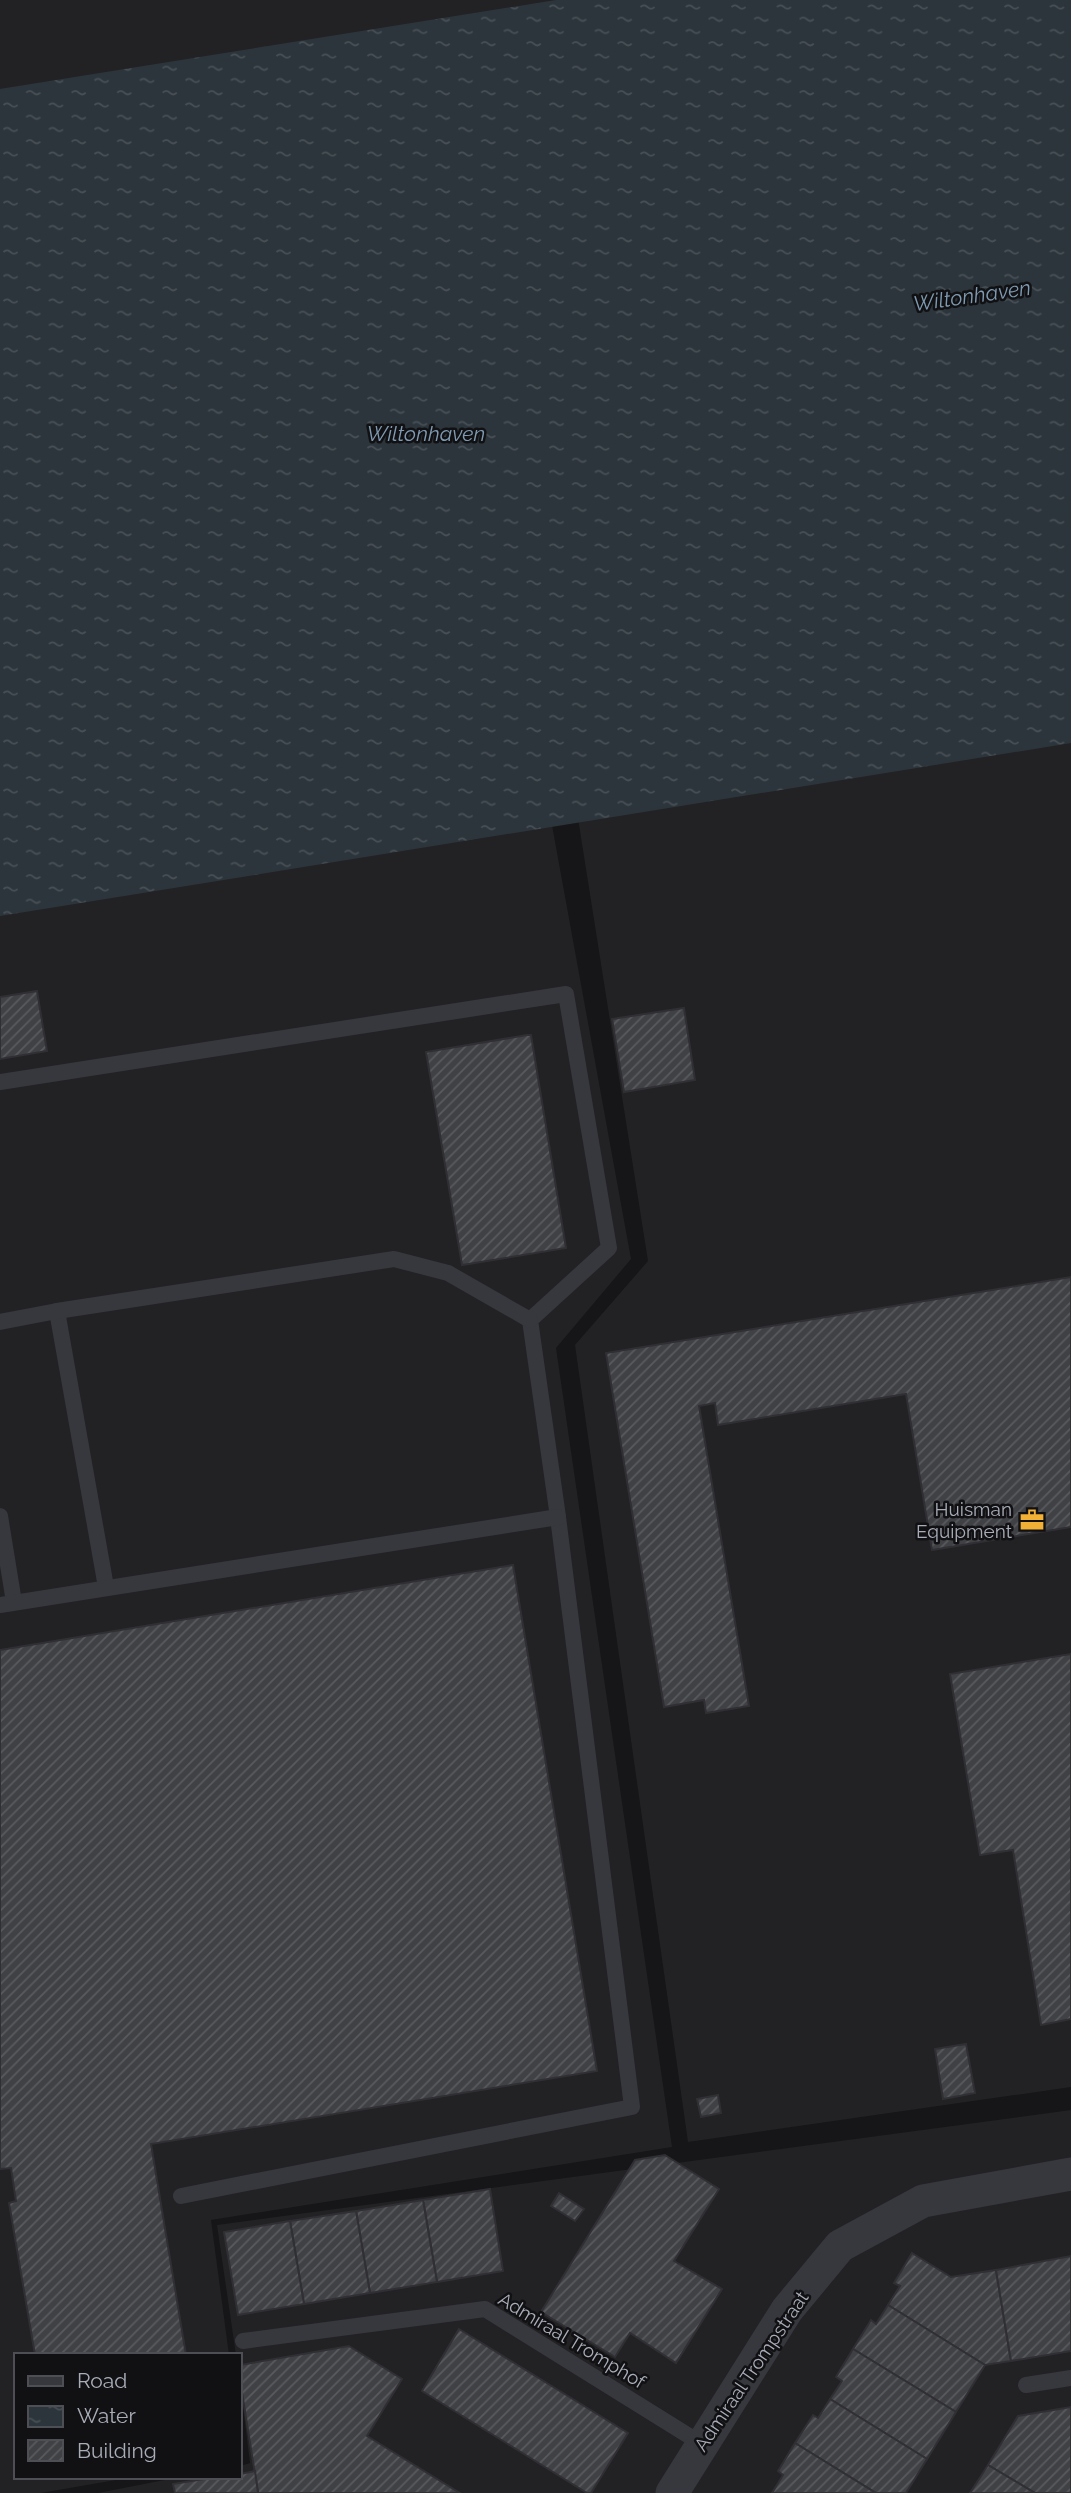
<svg xmlns="http://www.w3.org/2000/svg" width="1071" height="2493" font-family="Raleway,sans-serif">
<style>
.built{fill:#222225}
.water{fill:url(#water-ripples)}
.building{fill:url(#building-hatch);stroke:#303034;stroke-width:2}
.lines{fill:none;stroke-linecap:round;stroke-linejoin:round}
.lane{stroke:#37383d;stroke-width:16}
.street{stroke:#37383d;stroke-width:33}
.labels{text-anchor:middle;stroke-width:5;stroke-linejoin:round;paint-order:stroke}
.poi-label{font-size:19px;fill:#a8adb8;stroke:#111113;text-anchor:end}
.street-label{font-size:19px;fill:#a8adb8;stroke:#111113}
.water-label{font-size:21px;font-style:italic;fill:#7f9bb3;stroke:#111113}
</style>
<defs>
<pattern id="water-ripples" width="26" height="14" patternUnits="userSpaceOnUse" patternTransform="scale(1.75)"><rect width="26" height="14" fill="#2c353c"/><path d="M2 4q2-2 4 0t4 0M15 11q2-2 4 0t4 0" fill="none" stroke="#485056"/></pattern>
<pattern id="building-hatch" width="6" height="6" patternUnits="userSpaceOnUse" patternTransform="scale(1.75)"><rect width="6" height="6" fill="#404145"/><path d="M-1 1l2-2M0 6l6-6M5 7l2-2" fill="none" stroke="#595a5e"/></pattern>
</defs>
<rect width="100%" height="100%" fill="#161618"/>
<g class="built">
<polygon points="0,0 627,0 0,100"/>
<polygon points="1071,734 1071,2087 688,2142 575,1345 648,1261 577,812"/>
<polygon points="550,814 631,1259 556,1348 672,2147 211,2220 229,2355 16,2355 16,2477 133,2477 41,2493 0,2493 0,903"/>
<polygon points="1071,2110 1071,2493 98,2493 180,2477 240,2477 240,2466 250,2463 240,2383 240,2355 236,2355 217,2225"/>
</g>
<polygon class="water" points="556,0 1071,0 1071,743 0,916 0,89"/>
<g class="building">
<polygon points="37,991 47,1051 0,1059 0,997"/>
<polygon points="684,1008 695,1080 624,1092 612,1019"/>
<polygon points="527,1035 531,1035 566,1248 462,1265 426,1052"/>
<polygon points="1071,1277 1071,1527 932,1550 906,1394 718,1425 715,1403 699,1406 749,1706 706,1713 704,1700 664,1707 606,1353"/>
<polygon points="513,1565 597,2071 151,2144 186,2355 35,2355 9,2203 16,2201 11,2168 0,2169 0,1650"/>
<polygon points="1071,1654 1071,2019 1041,2025 1013,1850 980,1855 950,1674"/>
<polygon points="966,2044 975,2093 943,2099 935,2049"/>
<polygon points="718,2095 721,2113 701,2117 697,2099"/>
<polygon points="665,2155 719,2189 674,2261 722,2289 676,2363 630,2333 615,2357 541,2312 635,2160"/>
<polygon points="490,2189 503,2271 437,2282 423,2200"/>
<polygon points="559,2193 584,2209 575,2221 551,2206"/>
<polygon points="423,2200 437,2282 370,2293 356,2211"/>
<polygon points="356,2211 370,2293 304,2304 290,2221"/>
<polygon points="290,2221 304,2304 238,2315 224,2232"/>
<polygon points="912,2253 951,2277 996,2270 1011,2361 985,2365 888,2305 900,2286 894,2283"/>
<polygon points="1071,2256 1071,2351 1011,2361 996,2270"/>
<polygon points="888,2305 985,2365 956,2412 853,2349 871,2320 876,2324"/>
<polygon points="459,2329 628,2433 591,2493 587,2493 422,2391"/>
<polygon points="349,2346 402,2379 367,2436 460,2493 258,2493 240,2380 240,2365"/>
<polygon points="853,2349 956,2412 927,2459 830,2399 842,2381 836,2377"/>
<polygon points="830,2399 927,2459 906,2493 876,2493 795,2443 813,2415 818,2418"/>
<polygon points="1071,2407 1071,2493 1035,2493 988,2465 1018,2416"/>
<polygon points="795,2443 876,2493 772,2493 783,2475 778,2471"/>
<polygon points="988,2465 1035,2493 970,2493"/>
<polygon points="255,2471 258,2493 175,2493 173,2484 216,2477 240,2477 240,2474"/>
</g>
<g class="lines">
<g class="lane">
<polyline points="0,1082 566,994 609,1248 530,1320 558,1517 632,2107 181,2196"/>
<polyline points="57,1311 106,1587"/>
<polyline points="0,1322 57,1311 394,1259 448,1273 530,1320"/>
<polyline points="0,1516 14,1602"/>
<polyline points="0,1605 558,1517"/>
<polyline points="243,2341 485,2309 702,2444"/>
<polyline points="1026,2385 1071,2378"/>
</g>
<polyline class="street" points="672,2493 787,2310 840,2246 923,2201 1071,2174"/>
</g>
<defs>
<g id="office-bare" transform="scale(1.89)"><path d="M-6-3h4V-5.5h4V-3h4V5H-6ZM-1-4.5V-3h2v-1.5ZM-6 0V1H6V0Z" fill="#f2b134" stroke="#111113" stroke-width="2.5" paint-order="stroke"/></g>
</defs>
<g fill-rule="evenodd">
<use href="#office-bare" x="1032" y="1520"/>
</g>
<g class="labels">
<g class="poi-label">
<text x="1012" y="1516">Huisman<tspan x="1012" dy="22">Equipment</tspan></text>
</g>
<g class="street-label">
<text transform="translate(572 2340) rotate(31)" y="7">Admiraal Tromphof</text>
<text transform="translate(751 2371) rotate(-56)" y="7">Admiraal Trompstraat</text>
</g>
<g class="water-label">
<text transform="translate(972 296) rotate(-8)" y="7">Wiltonhaven</text>
<text x="426" y="441">Wiltonhaven</text>
</g>
</g>
<rect x="14" y="2353" width="228" height="126" fill="#111113" stroke="#4d4f55" stroke-width="2"/>
<rect x="28" y="2376" width="35" height="10" fill="#37383d" stroke="#4d4f55" stroke-width="2"/>
<text x="77" y="2388" font-size="21" fill="#a8adb8">Road</text>
<rect x="28" y="2406" width="35" height="21" fill="url(#water-ripples)" stroke="#4d4f55" stroke-width="2"/>
<text x="77" y="2423" font-size="21" fill="#a8adb8">Water</text>
<rect x="28" y="2440" width="35" height="21" fill="url(#building-hatch)" stroke="#4d4f55" stroke-width="2"/>
<text x="77" y="2458" font-size="21" fill="#a8adb8">Building</text>
</svg>
